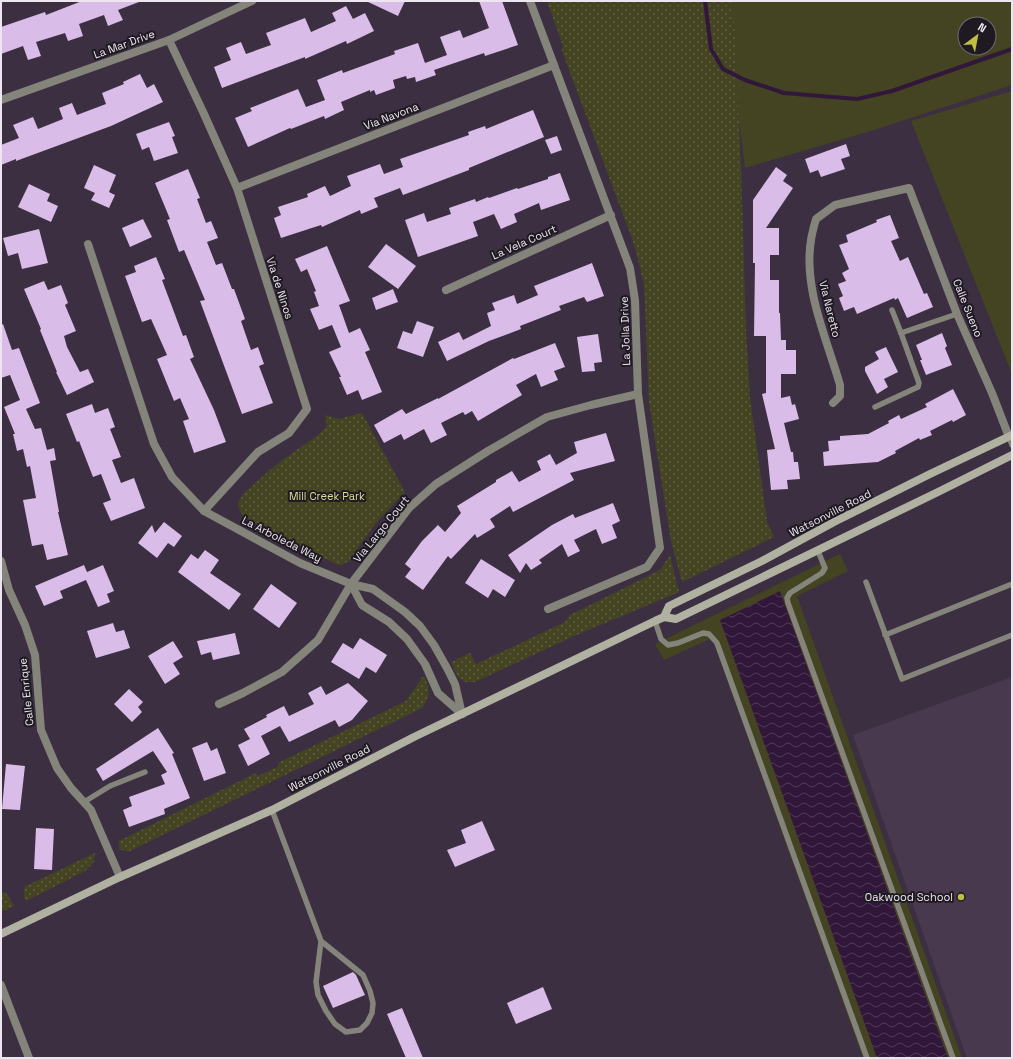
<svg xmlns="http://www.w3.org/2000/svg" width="1013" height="1059" font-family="'Space Grotesk',sans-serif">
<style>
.built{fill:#48394f}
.green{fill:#442;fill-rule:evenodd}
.park{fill:url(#park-dots)}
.water{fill:url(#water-waves)}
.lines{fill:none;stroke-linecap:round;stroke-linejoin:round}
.stream{stroke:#31183b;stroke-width:4}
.building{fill:#dabce8}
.lane{stroke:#84847a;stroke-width:5.5}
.street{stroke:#84847a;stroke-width:8}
.secondary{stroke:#b1b1a1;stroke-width:8}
.poi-dot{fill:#bfbe42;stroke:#1f1a22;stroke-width:1.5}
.labels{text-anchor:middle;stroke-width:4;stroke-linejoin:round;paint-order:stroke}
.street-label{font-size:11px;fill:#ede5f0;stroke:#1f1a22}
.park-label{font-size:11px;fill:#dcde90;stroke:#1f1a22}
.poi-label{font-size:11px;fill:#ede5f0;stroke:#1f1a22;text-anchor:end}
</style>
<defs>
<pattern id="park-dots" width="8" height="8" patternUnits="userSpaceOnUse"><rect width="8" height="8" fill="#442"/><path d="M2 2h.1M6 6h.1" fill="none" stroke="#5f5f42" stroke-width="1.8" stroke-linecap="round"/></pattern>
<pattern id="water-waves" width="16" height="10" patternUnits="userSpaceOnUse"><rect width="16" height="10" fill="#31183b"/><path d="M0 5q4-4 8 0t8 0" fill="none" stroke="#4f3958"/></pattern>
</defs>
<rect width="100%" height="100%" fill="#3b2f41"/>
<polygon class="built" points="1012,677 1012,1058 967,1058 853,735"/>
<g class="green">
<path d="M724,1h288v84l-135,44 -132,39zM965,24h24v24h-24z"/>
<polygon points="1012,91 1012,374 911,121"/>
<polygon points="840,554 848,571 797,596 962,1058 863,1058 712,638 664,660 655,644"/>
</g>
<g class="park">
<polygon points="547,1 732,1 734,19 741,165 746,330 750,397 767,522 774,537 682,582 671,541 649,402 644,284 634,244 562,51 563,46"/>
<path d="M362,413l43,79 -30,32 -26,37 -7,4h-4l-93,-47c-4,-5 -8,-10 -6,-17 2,-6 9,-11 14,-16 14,-13 29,-25 45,-36 11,-8 20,-12 29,-23l-2,-11 14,4z"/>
<polygon points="670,555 679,592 574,636 475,682 465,682 457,676 451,662 470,653 476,664 565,622 570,615 660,570"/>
<path d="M424,675c6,15 7,20 -2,33l-294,144 -9,-3v-8l137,-68 2,3 21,-10 -1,-3 128,-62z"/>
<path d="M95,853l-1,9 -9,9 -59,30c-2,-5 -4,-10 0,-15z"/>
<polygon points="3,892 8,895 14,906 1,912 1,893"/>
</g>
<polygon class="water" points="780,591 948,1058 877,1058 720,620"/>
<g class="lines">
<polyline class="stream" points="705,1 711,49 723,69 745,80 784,93 857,99 892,91 1012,49"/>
</g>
<g class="building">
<polygon points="82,1 139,2 118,10 123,20 108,26 104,15 79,24 83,36 68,41 65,33 36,42 41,56 28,60 23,46 1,54 1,27 45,12 46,15"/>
<polygon points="366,1 405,1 398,16"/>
<polygon points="479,1 502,1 518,45 485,56 484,53 434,70 436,75 416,82 415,77 407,79 406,76 393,80 395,88 376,95 374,90 370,92 370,90 341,102 344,110 325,119 324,116 291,129 290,128 248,147 235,118 252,111 250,108 298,89 306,107 325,100 317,80 342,70 343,73 395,54 394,51 418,43 425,63 447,55 440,37 460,30 463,38 489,28"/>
<polygon points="346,6 353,19 365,13 374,31 347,44 346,41 305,59 305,57 222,88 214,67 231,60 226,48 241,42 246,54 271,45 266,33 305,18 311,32 336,21 332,13"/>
<polygon points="140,74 147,88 154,84 163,102 111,126 16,161 16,159 1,165 1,145 19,138 13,125 33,117 38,129 63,119 59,108 72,103 77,115 106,104 102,93 124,84 123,82"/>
<polygon points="533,110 544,137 469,168 469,170 403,195 400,188 374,198 378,207 361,214 360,210 322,227 321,225 281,238 274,218 281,215 278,207 308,197 307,194 325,186 330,196 351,186 347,176 380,164 384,174 403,167 400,159 469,135 468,132 485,126 486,129"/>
<polygon points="169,122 175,136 172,137 178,153 154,161 149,147 142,150 136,134"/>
<polygon points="557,136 562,150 551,154 545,140"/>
<polygon points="846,144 850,156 841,159 845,169 821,177 818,170 810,173 805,159"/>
<polygon points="94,165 116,175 109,192 115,195 109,208 91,200 95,193 84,188"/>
<polygon points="776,167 787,175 783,181 793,188 766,228 779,228 779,255 770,255 770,280 779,280 779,313 780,313 781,340 786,340 786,350 796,350 796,374 781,374 781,398 790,396 792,405 795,404 799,419 784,423 791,452 793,452 794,462 798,462 800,479 787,480 788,489 771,490 767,450 775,449 762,394 766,393 766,336 754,336 755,263 753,263 753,200"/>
<polygon points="188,169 200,198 197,199 206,223 211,221 218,238 207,242 216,265 222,263 232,289 234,289 245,319 241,321 251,350 258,347 264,364 259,366 273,403 242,414 200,301 205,300 184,250 179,252 167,220 170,219 155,183"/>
<polygon points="560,173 570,200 541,210 539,203 514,214 517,222 501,229 494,214 473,222 478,236 418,257 405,220 424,213 427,222 451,214 449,208 475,199 476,202 488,197 489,198 517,188 518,189 548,179 548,177"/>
<polygon points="29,184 50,194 47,201 58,206 51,222 18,207"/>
<polygon points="890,215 899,238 891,241 900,261 908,257 924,294 927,293 933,307 907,318 898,298 895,300 894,298 857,314 854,307 844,311 839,298 843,296 838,284 846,281 842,273 849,269 839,245 848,242 846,235 877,222 876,220"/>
<polygon points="143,219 152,237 130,247 122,228"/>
<polygon points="39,229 48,263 22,269 18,253 8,256 3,238"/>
<polygon points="386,244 416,266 398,289 368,267"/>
<polygon points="327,246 350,301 339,305 349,333 360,328 370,350 365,352 382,392 362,400 358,390 347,395 339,377 341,377 329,352 341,347 332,325 319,330 310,309 319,306 314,292 316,291 307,269 301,272 295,259"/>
<polygon points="156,257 165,279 162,280 183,336 186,335 194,357 190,359 214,410 226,442 194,453 183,421 189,419 180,398 174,401 157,359 167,355 151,319 142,322 125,276 136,272 134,266"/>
<polygon points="592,263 604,296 587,302 584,297 559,306 561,310 520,326 521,329 489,341 447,361 438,342 459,332 463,340 491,326 487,313 495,310 492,303 514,295 517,304 538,295 534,286"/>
<polygon points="44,281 48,290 61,285 68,303 65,305 76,331 64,336 67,347 80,372 88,369 94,382 67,395 56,372 57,372 40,330 41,329 24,289"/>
<polygon points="393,289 398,302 376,310 372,298"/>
<polygon points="417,321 434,327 423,357 397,348 403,331 412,334"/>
<polygon points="3,324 12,350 19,348 40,403 26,409 35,429 41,428 47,450 54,448 56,460 50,461 59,512 58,512 68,555 47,560 43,544 32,546 23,500 36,498 30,466 27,467 23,449 17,451 13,434 15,434 4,407 20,400 10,375 1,378 1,325"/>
<polygon points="942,333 947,346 945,348 952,365 926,375 920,360 922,360 916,345"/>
<polygon points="598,334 602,362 594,363 595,371 582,372 577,337"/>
<polygon points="555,343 565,367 554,371 558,380 541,387 536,374 516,385 522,395 478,421 472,411 465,415 463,412 441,423 447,435 431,443 424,429 404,440 401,434 384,443 374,425 402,409 406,414 438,398 438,399 513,358 514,359"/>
<polygon points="886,347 898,372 884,379 888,387 877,394 865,371 865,367 879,359 875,352"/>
<polygon points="953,389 966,415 953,422 952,420 930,431 932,435 920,440 919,438 895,451 896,453 878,462 824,466 823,452 829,451 828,441 840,440 840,436 868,434 889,423 888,421 899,415 901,419 927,407 925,404"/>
<polygon points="92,404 95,413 108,408 115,427 110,429 121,457 112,460 121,483 134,478 145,508 111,521 103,503 111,500 101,474 93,477 79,441 77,442 66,414"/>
<polygon points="606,433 615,461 570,473 574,480 513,512 510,506 490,519 495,527 477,538 475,534 451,559 448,556 423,590 405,577 411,569 405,564 422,541 438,525 445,532 461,513 457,506 496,482 496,480 512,471 519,482 541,470 537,461 550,454 556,465 577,453 574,442"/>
<polygon points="613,503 620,521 612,525 617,538 602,544 596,529 574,540 580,551 568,557 562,544 539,560 542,563 531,570 526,563 520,573 508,555 552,525 573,514 575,518"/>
<polygon points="164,522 182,536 174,547 168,543 157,558 138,543 152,525 155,533"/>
<polygon points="205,550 219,560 210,573 241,594 229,610 178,572 191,554 198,559"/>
<polygon points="481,559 515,580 505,597 493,589 488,598 465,583"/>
<polygon points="84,565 87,572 103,565 114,591 107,594 110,602 98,607 86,580 60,591 63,598 44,606 35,586"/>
<polygon points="271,584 297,603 279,628 253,609"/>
<polygon points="113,623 116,632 124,630 130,648 96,658 87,631"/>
<polygon points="235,633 240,654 213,660 211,652 201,655 197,641"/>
<polygon points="360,638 387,655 376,673 366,667 359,679 331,662 343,643 353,649"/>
<polygon points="173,641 183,657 173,663 180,674 165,684 148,656"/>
<polygon points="348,683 368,701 352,720 339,727 335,720 289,742 280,726 261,736 270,754 248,766 238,745 250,739 244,729 267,717 266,715 284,706 289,716 314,704 308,693 321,686 326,695"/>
<polygon points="129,689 143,702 138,707 142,712 132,722 114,704"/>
<polygon points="158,728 174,753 172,754 190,798 164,809 165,814 129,827 123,810 132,806 129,797 165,784 161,775 167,772 153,751 103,781 96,769"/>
<polygon points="207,742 211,751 217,748 226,773 204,781 192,748"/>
<polygon points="6,764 25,766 20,810 2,809"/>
<polygon points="482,821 495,850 455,867 447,850 466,843 461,830"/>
<polygon points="36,828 54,829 52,870 34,869"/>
<polygon points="353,972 356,975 365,995 333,1008 323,986"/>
<polygon points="543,987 552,1009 516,1024 507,1003"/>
<polygon points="402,1008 423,1058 406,1058 387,1014"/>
</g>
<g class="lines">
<g class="lane">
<polyline points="892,310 901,333"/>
<polyline points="875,407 918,387 919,383 901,333 957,314"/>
<polyline points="1009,437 1012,445"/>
<polyline points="818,551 825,568 822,573 790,593 787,598 788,603 953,1058"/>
<polyline points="866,582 902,679 1012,635"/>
<polyline points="655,621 661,639 668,645 678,643 703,633 709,634 717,643 867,1058"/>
<polyline points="885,635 1012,584"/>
<polyline points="84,802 110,786 145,772"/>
<polyline points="272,810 321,941 316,982 318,995 326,1011 335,1024 346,1032 360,1030 367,1023 372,1013 373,1003 370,991 363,975 321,941"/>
</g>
<g class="street">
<polyline points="530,1 630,268 635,300 638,394 660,548 647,567 548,609"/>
<polyline points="169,40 204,114 237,188 307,409 289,433 258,452 204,511"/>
<polyline points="1,100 169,40 252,1"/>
<polyline points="237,188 554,65"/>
<polyline points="88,244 154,444 172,477 204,511 300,563 351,584 373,589 405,612 420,626 434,645 447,668 455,684 462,714"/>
<polyline points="446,290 611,215"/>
<path d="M833,403l7,-7v-11c-13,-46 -37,-96 -29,-145 1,-7 3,-14 5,-21l19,-14 74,-17 48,126 35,79 17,44"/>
<polyline points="1,561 9,590 25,625 35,655 41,730 57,768 71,788 91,810 120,877"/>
<polyline points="351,584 362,605 389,622 407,639 425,664 438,693 462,714"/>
<polyline points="219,704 243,693 282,672 318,640 351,584 409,508 436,484 488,451 547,417 591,405 638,394"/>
<polyline points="1,985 29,1058"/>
</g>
<g class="secondary">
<polyline points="664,617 669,606 762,561 834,522 930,474 1012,435"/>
<polyline points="1,934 120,877 272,810 414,737 655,621 664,617 676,619 938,492 1012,455"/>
</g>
</g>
<circle class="poi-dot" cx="961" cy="897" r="4"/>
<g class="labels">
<g class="street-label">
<text transform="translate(124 44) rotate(-20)" y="4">La Mar Drive</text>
<text transform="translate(391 116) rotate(-21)" y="4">Via Navona</text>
<text transform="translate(524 242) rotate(-24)" y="4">La Vela Court</text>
<text transform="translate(280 288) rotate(72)" y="4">Via de Ninos</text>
<text transform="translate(968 308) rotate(68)" y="4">Calle Sueno</text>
<text transform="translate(830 309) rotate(76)" y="4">Via Naretto</text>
<text transform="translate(625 331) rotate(-92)" y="4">La Jolla Drive</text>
<text transform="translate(830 513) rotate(-27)" y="4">Watsonville Road</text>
<text transform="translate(381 529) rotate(-51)" y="4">Via Largo Court</text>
<text transform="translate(282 539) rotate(27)" y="4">La Arboleda Way</text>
<text transform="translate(26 692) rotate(-96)" y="4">Calle Enrique</text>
<text transform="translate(329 768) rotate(-27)" y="4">Watsonville Road</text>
</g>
<g class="park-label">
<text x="327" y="500">Mill Creek Park</text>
</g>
<g class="poi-label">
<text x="953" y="901">Oakwood School</text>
</g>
</g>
<rect width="1013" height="1059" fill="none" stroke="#ede5f0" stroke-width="4"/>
<g transform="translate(977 36) rotate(32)"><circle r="19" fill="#1f1a22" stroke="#716b74"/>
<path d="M0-3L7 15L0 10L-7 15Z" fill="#bfbe42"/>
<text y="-6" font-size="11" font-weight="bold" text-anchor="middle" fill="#ede5f0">N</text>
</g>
</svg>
